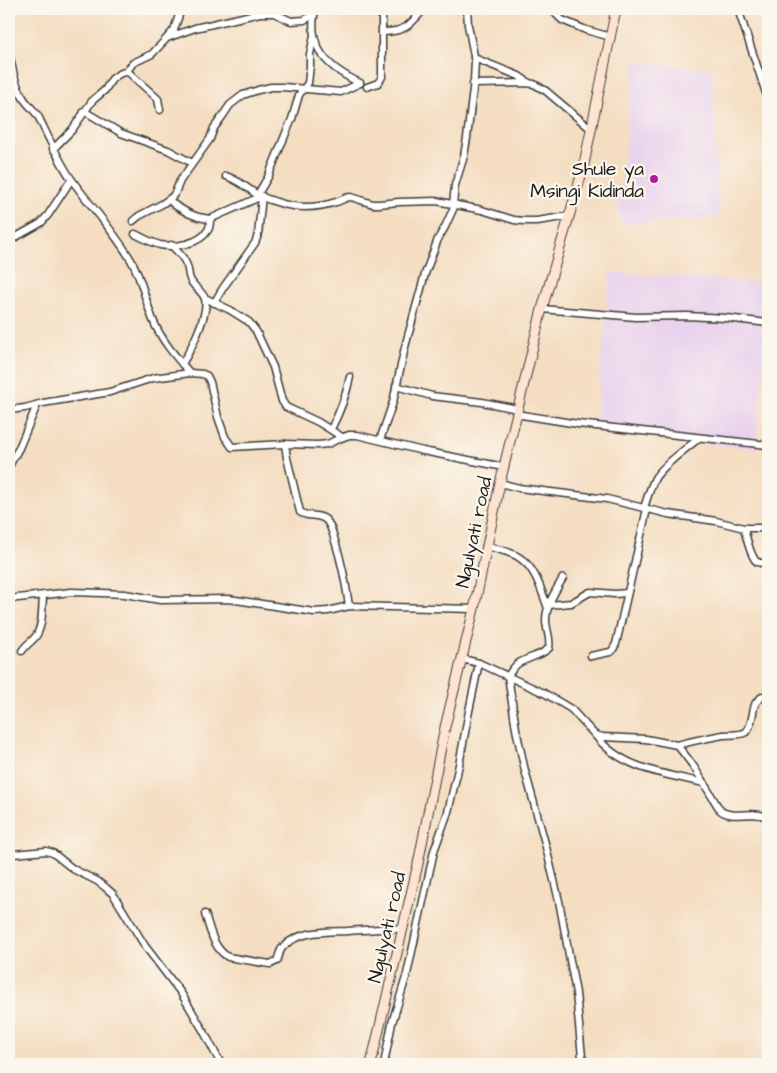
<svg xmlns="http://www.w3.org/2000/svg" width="777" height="1073" font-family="'Architects Daughter',sans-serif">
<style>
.built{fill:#e9d2ed}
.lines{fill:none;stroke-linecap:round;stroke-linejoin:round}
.minor-casing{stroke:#3c3935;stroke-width:9}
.secondary-casing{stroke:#3c3935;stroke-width:11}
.minor{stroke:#fff;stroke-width:6}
.secondary{stroke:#fee3d1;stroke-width:9}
.poi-dot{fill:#b5179e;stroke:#fbf7ec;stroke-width:2}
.labels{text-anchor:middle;stroke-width:4.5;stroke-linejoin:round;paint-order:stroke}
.poi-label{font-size:19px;fill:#1c1c1c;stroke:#fbf7ec;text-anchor:end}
.street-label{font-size:19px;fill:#1c1c1c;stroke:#fbf7ec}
</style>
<rect width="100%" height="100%" fill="#fbf7ec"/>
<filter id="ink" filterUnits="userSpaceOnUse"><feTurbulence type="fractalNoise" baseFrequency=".02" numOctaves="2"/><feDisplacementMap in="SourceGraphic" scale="10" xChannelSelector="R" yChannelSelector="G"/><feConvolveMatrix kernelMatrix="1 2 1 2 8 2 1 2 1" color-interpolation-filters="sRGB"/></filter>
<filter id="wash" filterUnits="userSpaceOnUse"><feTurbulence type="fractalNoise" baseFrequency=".0096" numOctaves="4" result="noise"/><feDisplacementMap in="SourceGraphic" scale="20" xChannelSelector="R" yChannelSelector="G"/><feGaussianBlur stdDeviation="1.12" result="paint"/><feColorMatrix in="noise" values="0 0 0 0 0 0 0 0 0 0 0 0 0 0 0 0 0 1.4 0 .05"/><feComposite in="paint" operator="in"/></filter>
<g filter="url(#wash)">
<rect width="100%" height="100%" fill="#f4ddc1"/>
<g class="built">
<polygon points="635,61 712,69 719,218 621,224 618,206"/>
<polygon points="610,272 768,283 768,317 756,449 595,431"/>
</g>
</g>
<g filter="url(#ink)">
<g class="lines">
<g class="minor-casing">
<g id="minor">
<path d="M315,9c-8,38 11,58 45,74"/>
<polyline points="551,9 562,20 586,30 611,37"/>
<polyline points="738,9 768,99"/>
<path d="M383,32c22,0 27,-7 41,-23"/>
<polyline points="167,38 195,28 260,13 274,13 291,21 304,20 314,15"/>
<path d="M9,52c3,16 6,33 15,47 4,6 10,11 14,17 11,22 20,44 34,64 19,27 42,51 59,80 11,19 14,40 22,60 8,20 23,37 37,53"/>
<polyline points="474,58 519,76 529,83"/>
<polyline points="127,71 158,99 160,110"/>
<polyline points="473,84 526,83 534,84 546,91 591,129"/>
<polyline points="367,87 378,83 382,77 382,14 384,9"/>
<polyline points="84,111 121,133 168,150 192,163"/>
<polyline points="53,149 72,130 92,101 105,90 112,79 119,74 127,71 133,63 152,54 167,38 174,30 181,9"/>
<path d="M226,176c12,4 20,11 30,18 14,7 34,13 49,13 10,0 22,-2 31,-5 5,-1 9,-5 15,-5l22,7h6l20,-2 38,-1 45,9 32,10 10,1h13l32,-5"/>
<polyline points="258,194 268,177 286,133 292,119 299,95 308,83 310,66 310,54 314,36"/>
<polyline points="169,200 176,206 188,213 198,217 210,219 262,196 258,235 255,243 223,288 214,303"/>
<polyline points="453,205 455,185 464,156 467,138 474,81 475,61 468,25 467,9"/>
<polyline points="133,221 139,216 162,204 172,197 175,193 180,181 210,139 214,128 222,117 230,105 243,95 258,90 271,87 283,87 341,92 360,83"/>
<path d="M135,234c8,4 17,9 25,11 15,3 40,-1 48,-15 2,-3 2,-7 2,-11"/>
<polyline points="9,241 41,223 48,215 71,180"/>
<path d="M171,245c7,7 13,12 16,21 2,5 1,11 4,15 4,7 12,11 14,18 4,15 -15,52 -23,65"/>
<polyline points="205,298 230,310 249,322 256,331 273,367 282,401 286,407 318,422 342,437"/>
<polyline points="542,309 636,317 687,316 726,318 768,323"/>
<polyline points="396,386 432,396 482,402 518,409"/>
<polyline points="9,410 25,408 43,403 110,392 153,378 190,373 203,374 207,376 210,382 218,417 225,437 232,447 285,444 318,445 328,444 336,440 349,435 357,435 423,451 504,467"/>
<polyline points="516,414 578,424 768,445"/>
<path d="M331,429c9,-17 15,-33 19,-52"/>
<polyline points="380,440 393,402 405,347 425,274 438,239 445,227 455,205"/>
<path d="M285,444l2,14 13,54c8,6 18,1 26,8 5,5 7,15 9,21 7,22 11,43 14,65"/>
<polyline points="9,466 19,448 37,405"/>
<polyline points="500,483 519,488 607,499 668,514 716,521 744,528 762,528 768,527"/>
<path d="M644,508c3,-10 6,-20 11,-30 9,-14 31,-29 44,-40"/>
<path d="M744,528c2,8 6,27 12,33 3,3 8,2 12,2"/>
<path d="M486,546c11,3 24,5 34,12 16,11 21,32 28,50"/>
<path d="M563,578c-7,12 -17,27 -17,42 0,10 5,18 3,28 -8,8 -20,9 -30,15 -5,3 -8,8 -11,13l8,53 9,42 20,72 14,58 8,43 9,49 6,64 5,7"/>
<polyline points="9,599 71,592 102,593 125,594 160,600 229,599 314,612 328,611 349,606 474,609"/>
<polyline points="549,605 571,603 590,592 615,594 627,593"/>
<path d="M22,651c4,-7 10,-9 14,-15 7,-10 6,-28 7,-40"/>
<polyline points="591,656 610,652 612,651 616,644 647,509"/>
<path d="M462,659l17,4 65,30 27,16 24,26 8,2 43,2 31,6 8,10 9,12 26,43c10,9 28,2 40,5 3,0 6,2 8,3"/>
<path d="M595,735c26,34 70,39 109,48"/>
<path d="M677,745c15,-4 30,-7 46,-10 6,-1 17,1 23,-3 2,-2 3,-4 4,-7 6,-15 -1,-23 18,-31"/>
<polyline points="13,854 46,851 53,853 73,869 97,881 105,887 113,894 145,946 181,993 203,1030 221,1064"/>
<path d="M205,914c5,15 8,34 23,43l42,7 7,-3c2,-4 2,-10 6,-14 16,-17 44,-15 65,-16 19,-1 36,-3 54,-2"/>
<polyline points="384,1064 392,1023 407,974 434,851 448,812 459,765 469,711 479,663"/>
</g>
</g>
<g class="secondary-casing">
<polyline id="secondary" points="371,1064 418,864 445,727 474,609 500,483 542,309 583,169 616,9"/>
</g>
<use href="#minor" class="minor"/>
<use href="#secondary" class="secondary"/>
</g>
</g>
<circle class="poi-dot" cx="654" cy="179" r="5"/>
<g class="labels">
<g class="poi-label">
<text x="644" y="175">Shule ya<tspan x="644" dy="22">Msingi Kidinda</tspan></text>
</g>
<g class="street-label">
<text transform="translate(473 532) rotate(-78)" y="7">Ngulyati road</text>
<text transform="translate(386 927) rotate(-77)" y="7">Ngulyati road</text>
</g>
</g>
<rect width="777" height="1073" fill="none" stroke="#fbf7ec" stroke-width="30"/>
</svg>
